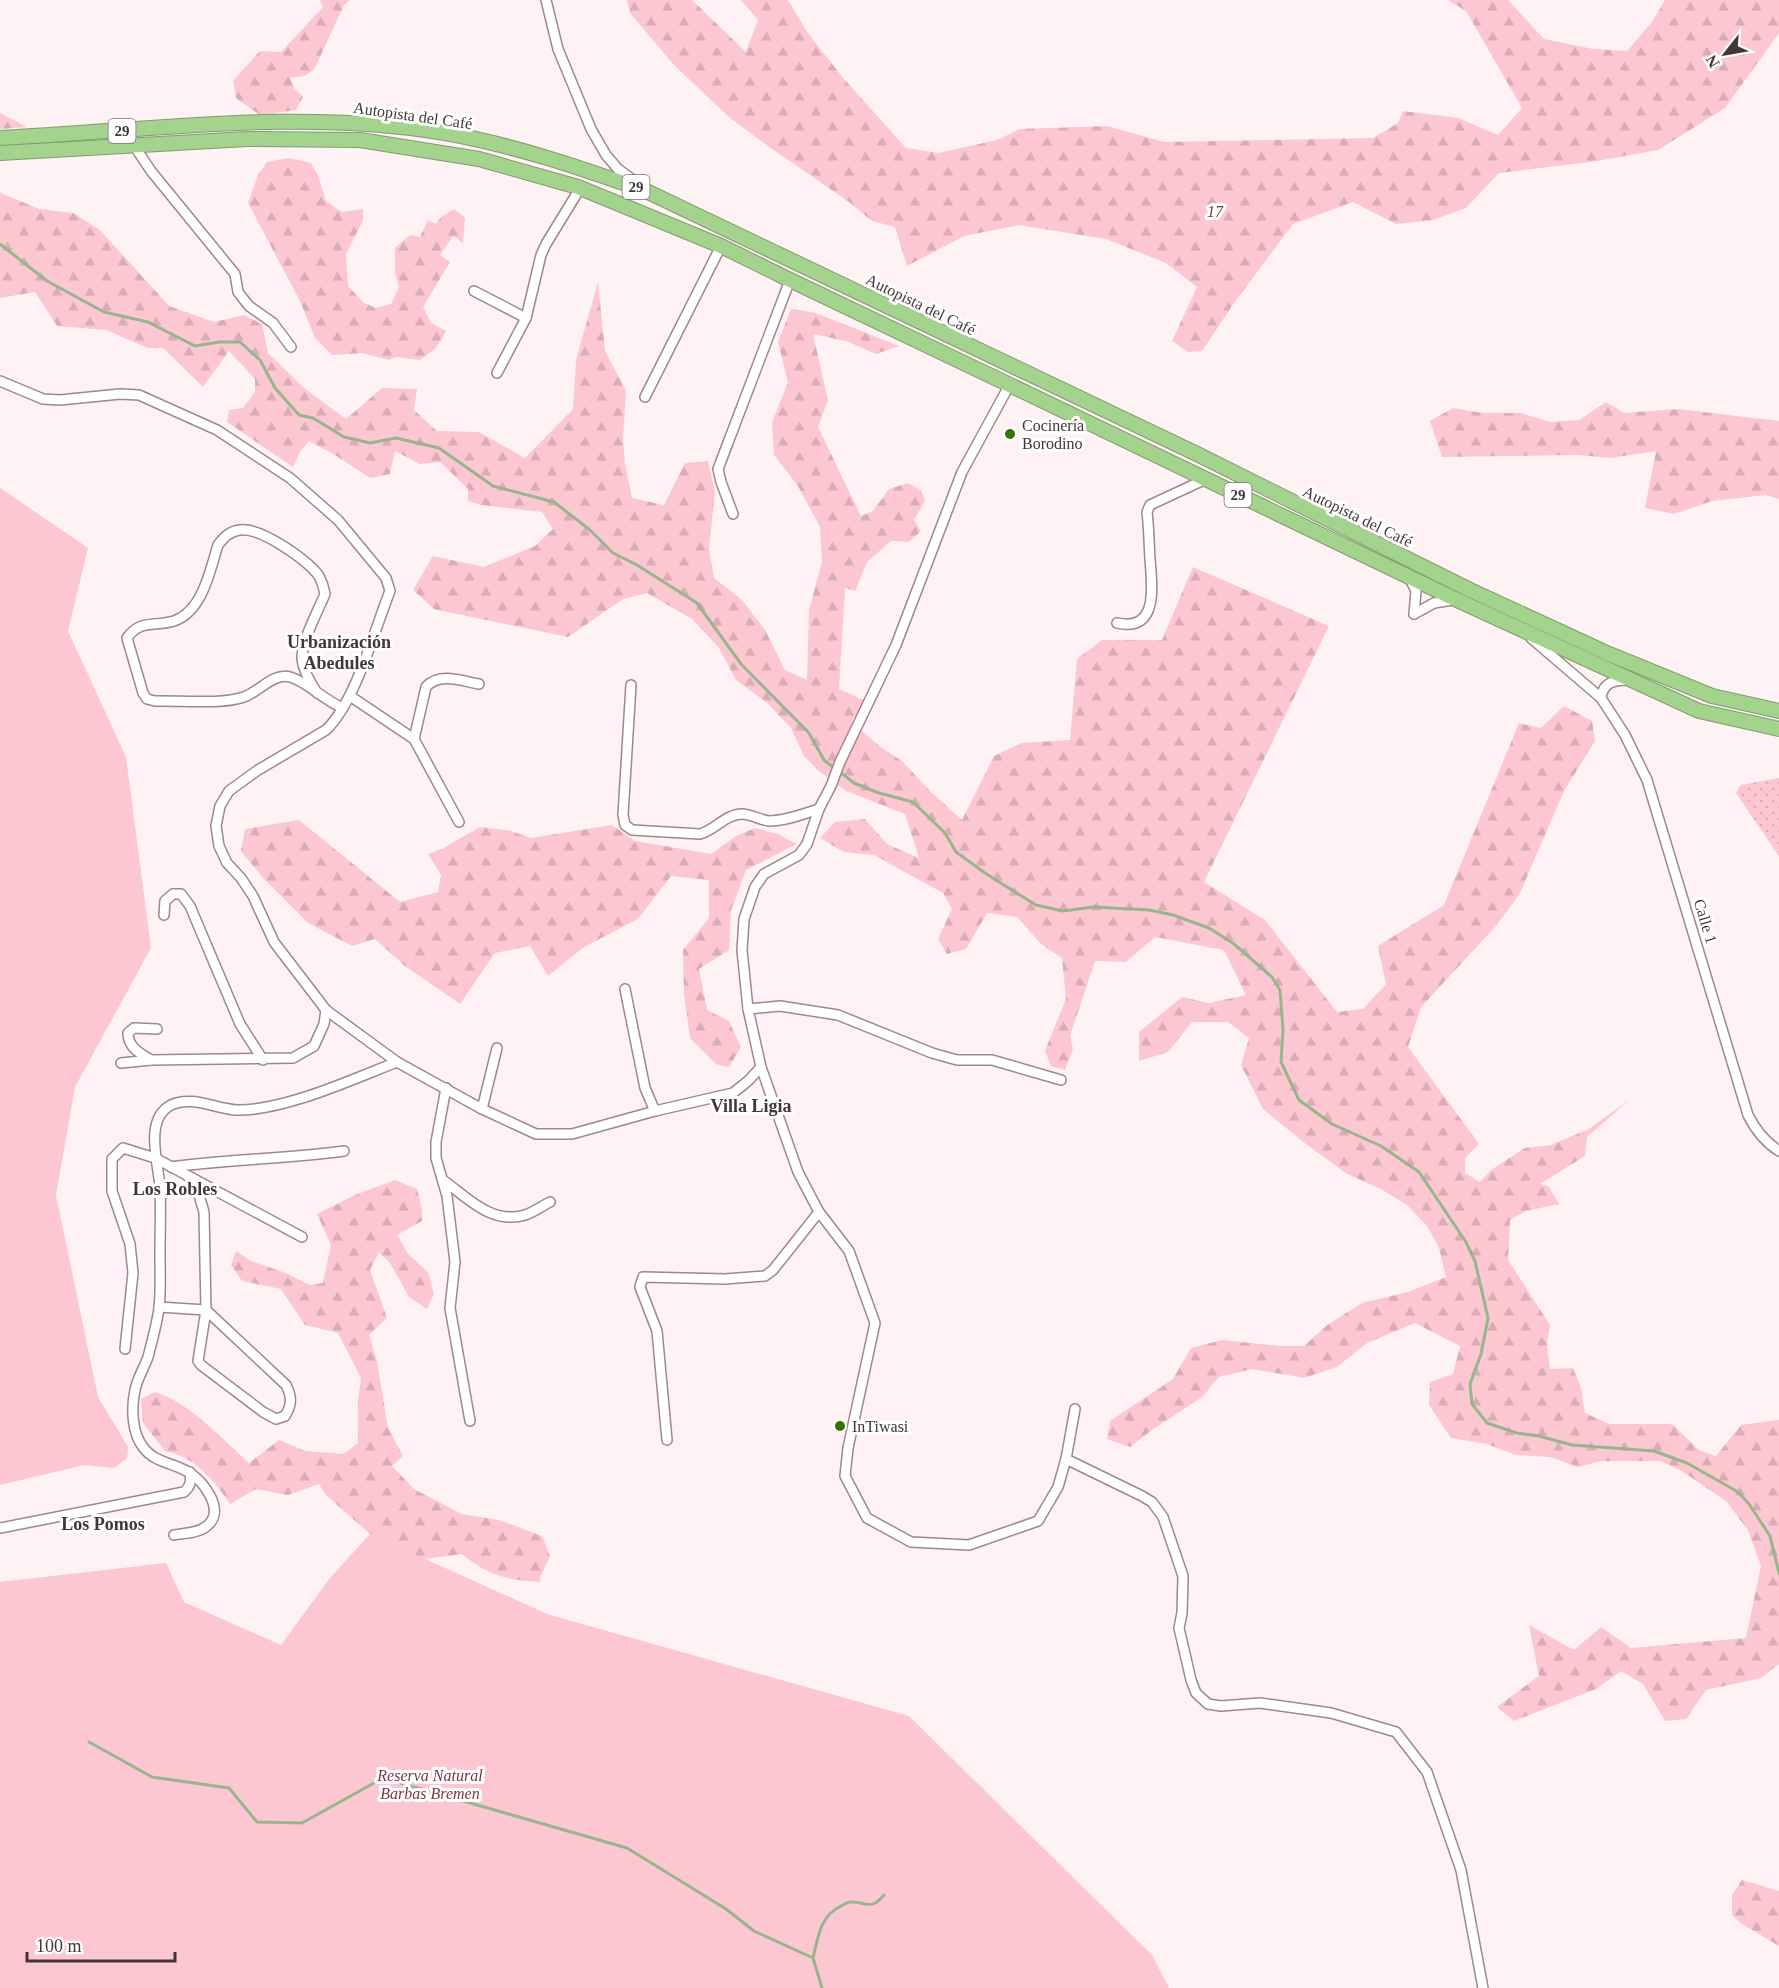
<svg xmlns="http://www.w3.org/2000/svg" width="1779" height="1988" font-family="'Times New Roman',serif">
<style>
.grass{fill:url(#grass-dots)}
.forest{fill:url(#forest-firs)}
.park{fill:#fdc7d1}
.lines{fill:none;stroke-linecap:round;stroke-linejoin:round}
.stream{stroke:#98b68b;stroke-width:3}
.minor-casing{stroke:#a1868b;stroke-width:12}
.highway-casing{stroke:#819c6f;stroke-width:16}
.minor{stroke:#fff;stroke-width:9}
.highway{stroke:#a3d38d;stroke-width:14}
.poi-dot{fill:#357205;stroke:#fff;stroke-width:2}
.labels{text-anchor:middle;stroke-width:6;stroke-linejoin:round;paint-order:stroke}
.shield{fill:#fff;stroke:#7b7274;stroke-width:1.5}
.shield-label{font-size:15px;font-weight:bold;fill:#423638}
.street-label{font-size:16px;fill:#423638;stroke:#fff}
.park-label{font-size:16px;font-style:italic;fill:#7b3647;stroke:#fff}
.poi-label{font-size:16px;fill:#423638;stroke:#fff;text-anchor:start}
.neighbourhood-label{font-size:18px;font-weight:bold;fill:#423638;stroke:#fff}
</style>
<defs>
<pattern id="grass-dots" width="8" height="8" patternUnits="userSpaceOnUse" patternTransform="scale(1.5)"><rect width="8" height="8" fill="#fdc7d1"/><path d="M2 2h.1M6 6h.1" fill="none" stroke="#daacb4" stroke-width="1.8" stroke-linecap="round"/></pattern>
<pattern id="forest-firs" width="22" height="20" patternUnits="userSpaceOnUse" patternTransform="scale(1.5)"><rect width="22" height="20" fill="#fdc7d1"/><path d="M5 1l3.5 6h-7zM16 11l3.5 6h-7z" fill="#daacb4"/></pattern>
</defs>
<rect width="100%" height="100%" fill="#fef2f4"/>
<polygon class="grass" points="1779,778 1779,856 1736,793 1741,785"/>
<g class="forest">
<polygon points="320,0 350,0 344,5 314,70 304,76 290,78 294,88 303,97 296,110 260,115 236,98 233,81 260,51 281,52 323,7"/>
<polygon points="627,0 692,0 746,52 758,20 741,0 788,0 807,32 844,79 906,148 939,153 997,140 1020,129 1107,126 1164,142 1373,138 1398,123 1403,111 1458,118 1498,135 1522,108 1466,11 1448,0 1508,0 1544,39 1593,49 1627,51 1652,22 1665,0 1779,0 1779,33 1725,108 1658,150 1597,161 1499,173 1466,208 1433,220 1396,224 1353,202 1293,224 1234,303 1202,351 1188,352 1172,341 1197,287 1166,263 1106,239 1019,225 964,236 907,266 895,227 872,221 849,202 761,141 729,117 675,66 630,13"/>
<polygon points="0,113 27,127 0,129"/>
<polygon points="289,158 311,163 318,176 326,201 342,212 363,209 363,221 346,254 348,286 364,303 376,308 391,304 399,287 395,272 395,248 410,235 420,237 428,220 436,224 441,217 454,209 465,218 463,243 453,236 440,255 450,262 423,307 431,323 446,331 436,348 420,360 396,357 389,360 362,353 332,355 315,338 300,301 248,203 258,175 267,162"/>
<polygon points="0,190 1,193 39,209 73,213 100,230 169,306 214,322 244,315 262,324 268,353 304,388 346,419 382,388 417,389 414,410 437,431 479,432 525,458 573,409 576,360 598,282 605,351 626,391 623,439 625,464 632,498 664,505 685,463 708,461 715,492 709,548 714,578 742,600 765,630 785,670 807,680 809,610 822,562 820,527 798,486 774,455 772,423 788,382 778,342 791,309 816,313 899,346 876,354 846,341 813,334 828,400 818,427 861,516 873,511 889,489 908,483 921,490 925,501 914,520 921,531 909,542 891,541 867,562 855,591 845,588 839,689 865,701 851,722 882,748 902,761 930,791 962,820 994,756 1022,743 1070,740 1077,659 1102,640 1162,640 1193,567 1329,626 1204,882 1265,920 1337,1012 1363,1009 1386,984 1378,946 1444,905 1519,723 1541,728 1564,706 1592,721 1595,741 1564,791 1519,895 1495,927 1421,1007 1408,1047 1479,1144 1465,1158 1465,1173 1480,1182 1491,1170 1525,1148 1551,1145 1589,1129 1629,1100 1587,1137 1585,1156 1540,1184 1548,1186 1559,1204 1526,1211 1510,1220 1508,1260 1550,1325 1547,1344 1550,1369 1573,1368 1581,1388 1585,1413 1609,1424 1672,1424 1699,1450 1716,1456 1741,1425 1779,1420 1779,1664 1761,1678 1706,1690 1686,1719 1665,1721 1643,1684 1621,1671 1596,1689 1514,1721 1497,1707 1539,1676 1529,1625 1574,1650 1601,1627 1631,1648 1746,1638 1761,1566 1748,1530 1726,1501 1683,1472 1661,1461 1601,1461 1578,1467 1550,1457 1516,1455 1487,1444 1451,1438 1429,1405 1430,1382 1453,1374 1460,1346 1415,1323 1367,1343 1337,1367 1304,1378 1252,1369 1219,1377 1202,1397 1152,1430 1130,1447 1107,1439 1110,1421 1173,1379 1191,1348 1222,1340 1279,1346 1304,1346 1326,1326 1362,1303 1408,1292 1446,1277 1439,1248 1427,1226 1407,1205 1381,1189 1347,1174 1302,1141 1263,1109 1241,1065 1249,1038 1228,1022 1192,1022 1168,1052 1139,1061 1139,1032 1182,997 1209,1003 1246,995 1224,950 1155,937 1126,962 1095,961 1070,1036 1073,1049 1065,1070 1051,1066 1045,1051 1066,999 1062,958 1041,944 1017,917 987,913 966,949 947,954 938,939 952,909 943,893 874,855 844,852 820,838 835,822 865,819 887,844 919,858 905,814 846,791 819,771 804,756 791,728 766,702 736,680 719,648 692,619 647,593 623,599 568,637 434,609 413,590 433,556 484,567 535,546 553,529 542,512 481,505 468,501 468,489 440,462 420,464 395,451 390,474 370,478 335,455 309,441 300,452 293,467 227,422 229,410 243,408 255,392 255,379 229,351 203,387 163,348 148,348 106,330 57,326 35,292 0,298"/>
<polygon points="1606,402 1624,413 1678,409 1779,421 1779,499 1766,495 1712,501 1674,514 1645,508 1656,451 1611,458 1577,455 1442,457 1430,421 1453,408 1482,413 1521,413 1550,422 1579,420"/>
<polygon points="299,820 400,902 438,892 441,875 428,854 442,849 480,827 511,831 531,838 612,825 635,841 711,854 736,836 755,828 777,834 797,844 746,870 731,910 729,950 699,969 707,1010 729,1021 741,1047 729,1067 717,1065 690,1038 684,993 683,950 709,918 709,880 671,876 638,919 584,947 548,976 530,946 495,953 460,1004 405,966 375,939 352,946 308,923 264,879 241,851 245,829"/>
<path d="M395,1180l22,9 5,21v11l-25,14 11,19 20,18 6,22 -7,15 -18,-12 -19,-34 -11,-11 -9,18 17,48 -18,17 8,26 11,67 15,28 -11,10 22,23 48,25 37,6 43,16 8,20 -10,22 1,4c-33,-2 -53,-6 -79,-28l-37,5 -55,-25 -44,-39 -7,-11 -31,11 -32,-6 -26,15c-16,-24 -35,-47 -65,-53l-22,-28 -2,-24 14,-7c34,10 67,47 94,71l30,-23 26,11 38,3 15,-11v-42l3,-23 -23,-45 -33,-8 -24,-36 -39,-8 -11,-16 5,-14 15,10 35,12 24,12 13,-2 8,-38 -14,-31 38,-19z"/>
<polygon points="1742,1880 1779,1891 1779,1946 1742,1924 1732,1915 1732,1895"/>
</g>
<g class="park">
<polygon points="0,488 88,548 68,631 126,757 151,948 75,1087 56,1195 98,1397 128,1447 127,1458 114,1468 84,1465 0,1485"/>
<polygon points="370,1534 547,1614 909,1716 1152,1955 1169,1988 0,1988 0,1582 166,1563 184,1602 281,1645 330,1578"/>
</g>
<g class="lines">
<g class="stream">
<polyline points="0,244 47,281 104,312 148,322 195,346 219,342 240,342 260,360 275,388 299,415 313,418 344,437 370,443 396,438 439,448 493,486 554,502 590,530 613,553 637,565 697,603 741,664 809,733 824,760 834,768"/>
<polyline points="840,772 854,783 879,793 913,802 945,833 956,852 988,875 1036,905 1063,911 1094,907 1149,910 1173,915 1209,928 1234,944 1272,977 1280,990 1283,1030 1281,1062 1299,1100 1332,1124 1381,1146 1419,1172 1466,1242 1475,1261 1488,1318 1481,1354 1470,1384 1472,1404 1487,1423 1517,1433 1539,1436 1572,1445 1654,1451 1687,1463 1738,1492 1749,1504 1770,1536 1779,1573"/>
<polyline points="89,1742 152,1777 229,1788 257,1822 302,1823 383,1778 627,1848 726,1909 754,1931 813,1958 822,1988"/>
<path d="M813,1958c5,-21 7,-42 28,-52 2,-1 7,-4 9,-4 16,-1 20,10 34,-7"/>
</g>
<g class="minor-casing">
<g id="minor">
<polyline points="546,0 558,49 591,129 606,155 618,169 640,185"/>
<polyline points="135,147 151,171 235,274 238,292 249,306 273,323 291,347"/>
<polyline points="474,291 526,318"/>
<polyline points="497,373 526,318 541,255 546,244 576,195 578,187"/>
<path d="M0,381l43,18 17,1 60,-6 19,1 78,35 73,48 48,42 48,58 4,13c-16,40 -34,110 -64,139l-68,40 -29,21 -9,15 -4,20 3,20 8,17 14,15 12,18 21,46 52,68 71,52 85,47 54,25h36l83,-23 78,-18 15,-12 13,-14"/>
<polyline points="1010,384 962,472 896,645 840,762 831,786 819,809 807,844 799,855 764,874 755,887 744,919 742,950 748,1009 761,1067 798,1172 819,1212 849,1251 875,1323 848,1448 845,1476 867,1518 911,1542 969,1545 1038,1521 1058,1487 1066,1459 1075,1409"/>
<polyline points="645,397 721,246"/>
<polyline points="733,514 721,482 718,469 790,280"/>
<polyline points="1409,577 1416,591 1414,614"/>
<polyline points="1414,614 1434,603 1453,600"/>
<path d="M1117,623c42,9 35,-37 33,-64 -1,-15 -1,-31 -3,-47l3,-7 56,-26"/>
<path d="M1531,638l70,60 24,37 22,45 101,335c8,16 17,27 31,36"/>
<path d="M631,685l-8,130 2,10 7,5 68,4c15,-4 26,-20 42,-20 9,0 18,6 27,7 17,0 34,-7 50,-12"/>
<path d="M317,693c-6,-10 -14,-22 -15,-35 0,-18 16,-47 23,-64 -1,-6 -3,-12 -6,-18 -12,-16 -58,-49 -79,-46 -10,1 -16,7 -22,15 -8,25 -15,66 -44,76 -19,6 -34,-2 -47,17l16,55 4,6 8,2c26,-1 65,4 89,-4 15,-5 30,-25 46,-20 16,4 35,24 53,31"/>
<polyline points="350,696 414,739 459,822"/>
<path d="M1601,698c2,-15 12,-18 26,-18"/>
<path d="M414,739l12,-52c13,-15 36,-6 53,-3"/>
<polyline points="164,915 165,901 173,894 181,894 190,906 240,1024 263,1060"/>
<polyline points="625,989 645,1088 655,1111"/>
<polyline points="748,1009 780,1006 838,1015 932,1053 957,1060 992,1060 1061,1080"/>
<path d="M151,1060c-12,-7 -23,-13 -23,-27l6,-5 23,1"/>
<polyline points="121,1063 151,1060 293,1058 314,1046 324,1024 326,1010"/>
<polyline points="446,1088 436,1142 436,1158 447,1196 455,1262 450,1308 470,1421"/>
<polyline points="482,1109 497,1048"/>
<path d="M171,1167c58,-8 116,-8 173,-16"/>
<path d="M443,1180c25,18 49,45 82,35 9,-3 17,-9 25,-13"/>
<path d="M159,1307l47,3 -8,51 3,4 62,47 13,7 9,-3c7,-11 7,-19 1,-31l-80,-75 -2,-98 -5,-17 -11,-19"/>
<polyline points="125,1349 133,1273 130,1244 112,1191 112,1159 123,1148 155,1158 302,1237"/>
<polyline points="667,1440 657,1331 640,1287 643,1277 725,1279 765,1276 773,1270 819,1212"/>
<polyline points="1066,1459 1142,1496 1152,1502 1163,1517 1183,1576 1182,1613 1179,1628 1191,1680 1196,1693 1208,1704 1221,1706 1260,1703 1331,1713 1396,1732 1427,1772 1461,1870 1483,1988"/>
<path d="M0,1528l184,-36c7,-6 7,-11 6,-20"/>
<path d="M174,1535c11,-2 26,-2 34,-10 17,-15 -4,-43 -18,-52 -15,-10 -36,-10 -47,-26 -11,-14 -12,-39 -8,-57 2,-11 9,-22 13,-33 4,-16 9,-33 11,-49 2,-18 1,-37 1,-54 0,-23 1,-46 0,-68 -2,-23 -16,-67 11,-81 21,-10 45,4 66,5 47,1 116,-31 160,-48"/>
</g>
</g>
<g class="highway-casing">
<g id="highway">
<path d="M0,138c147,-7 299,-30 445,-5 69,12 136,35 201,58l551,263 273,136 139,64 103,42 67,15"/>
<polyline points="0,153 247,139 360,140 479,159 578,187 721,246 790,280 1035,397 1455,599 1699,711 1779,729"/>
</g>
</g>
<use href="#minor" class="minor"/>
<use href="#highway" class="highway"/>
</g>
<g class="poi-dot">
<circle cx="1010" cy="434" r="6"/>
<circle cx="840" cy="1426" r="6"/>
</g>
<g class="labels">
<g class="shield">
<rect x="108.5" y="119" width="27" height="24" rx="4.5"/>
<rect x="622.5" y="175" width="27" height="24" rx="4.5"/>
<rect x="1224.5" y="483" width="27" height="24" rx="4.5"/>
</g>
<g class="shield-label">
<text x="122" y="136">29</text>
<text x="636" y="192">29</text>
<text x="1238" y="500">29</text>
</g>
<g class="street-label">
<text transform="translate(413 115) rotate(8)" y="6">Autopista del Café</text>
<text transform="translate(921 304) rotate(26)" y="6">Autopista del Café</text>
<text transform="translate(1358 516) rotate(26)" y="6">Autopista del Café</text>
<text transform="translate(1706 921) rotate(73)" y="6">Calle 1</text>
</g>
<g class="park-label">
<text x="1215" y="217">17</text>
<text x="430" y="1781">Reserva Natural<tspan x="430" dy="18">Barbas Bremen</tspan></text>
</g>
<g class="poi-label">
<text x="1022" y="431">Cocinería<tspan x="1022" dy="18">Borodino</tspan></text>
<text x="852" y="1432">InTiwasi</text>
</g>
<g class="neighbourhood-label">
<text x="339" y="648">Urbanización<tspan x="339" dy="21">Abedules</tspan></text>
<text x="751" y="1112">Villa Ligia</text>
<text x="175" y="1195">Los Robles</text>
<text x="103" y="1530">Los Pomos</text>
</g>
</g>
<g transform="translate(1725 54) rotate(239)" stroke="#ffffff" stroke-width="4.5" paint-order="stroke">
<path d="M0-4.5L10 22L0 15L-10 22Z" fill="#423638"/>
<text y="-9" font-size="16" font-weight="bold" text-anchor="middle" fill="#423638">N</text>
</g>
<path d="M27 1952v9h148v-9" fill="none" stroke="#423638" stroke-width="3"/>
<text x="36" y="1952" font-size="18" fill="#423638" stroke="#ffffff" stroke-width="4.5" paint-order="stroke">100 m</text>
</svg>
